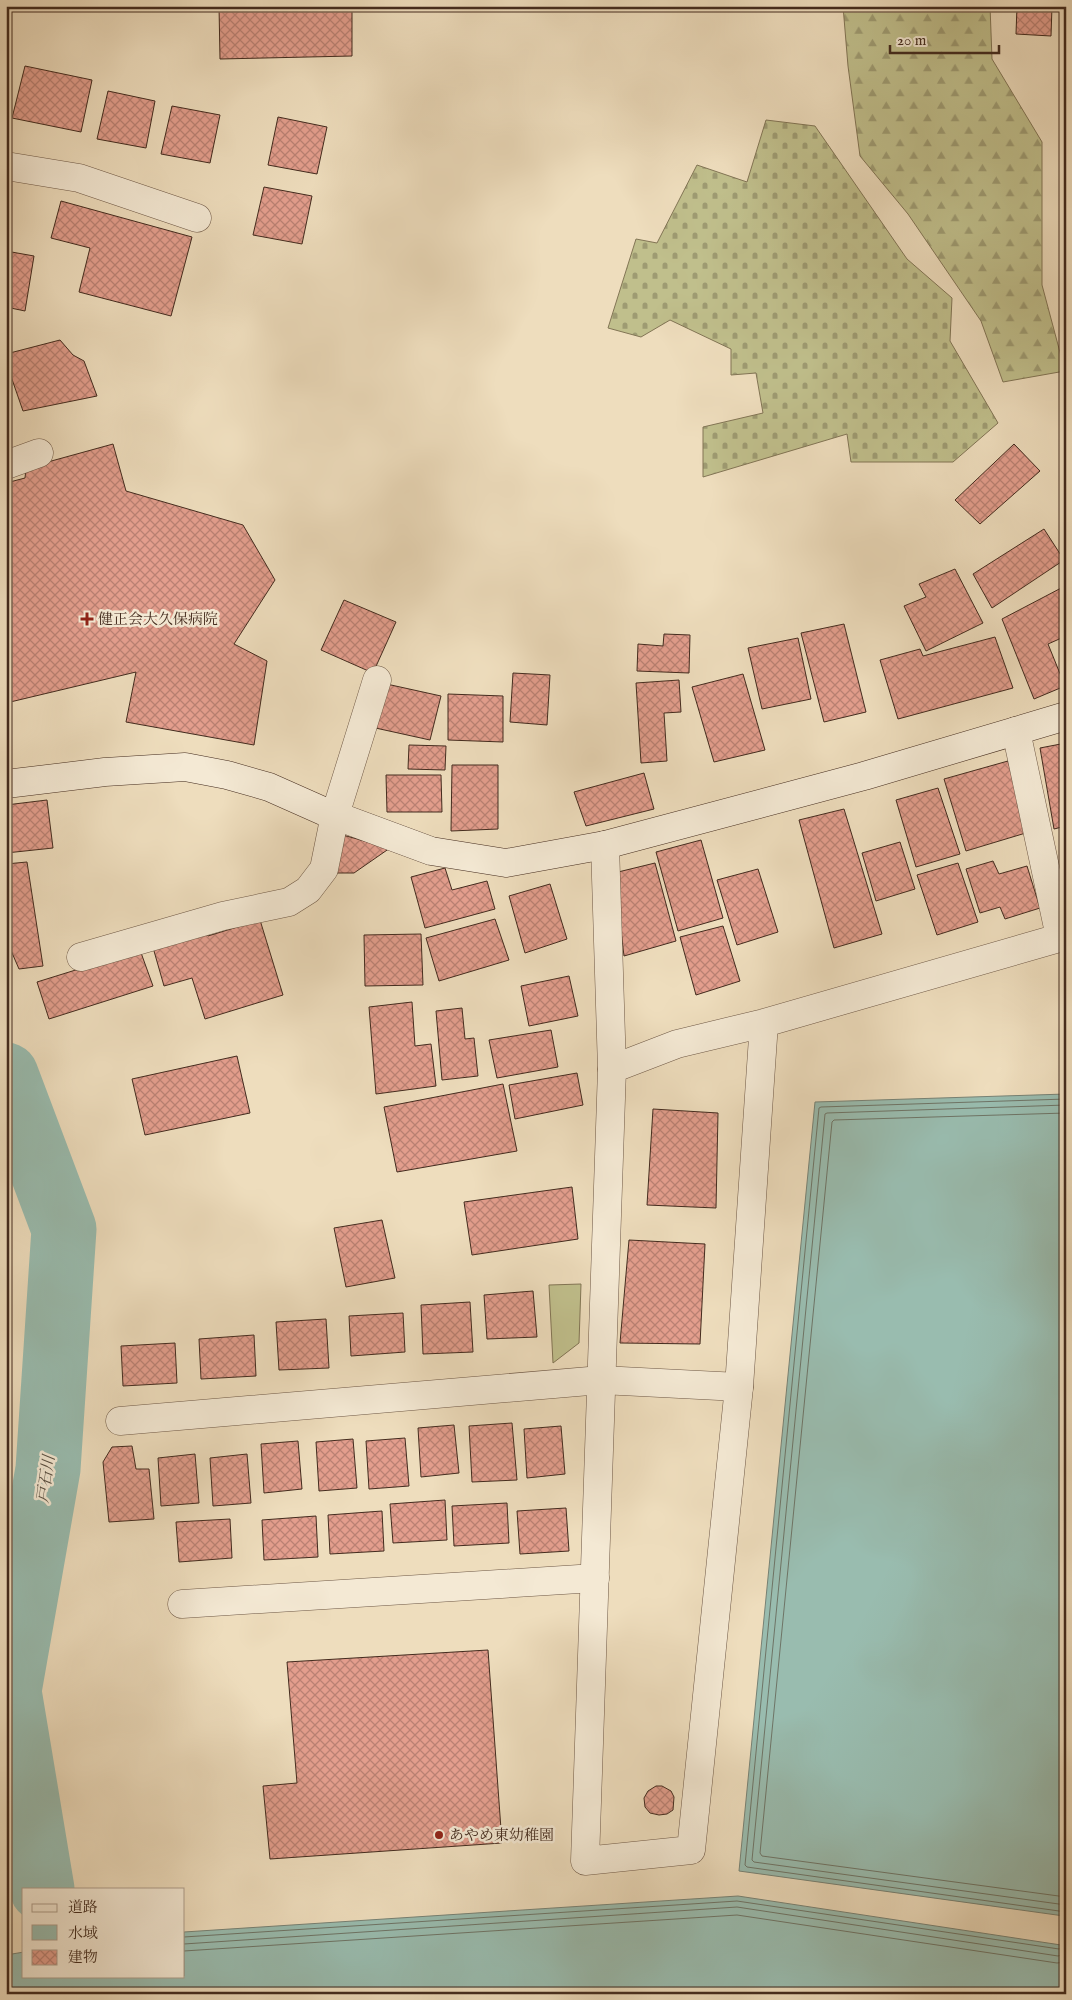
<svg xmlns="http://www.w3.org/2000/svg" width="1072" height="2000" font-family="'IM FELL English','Noto Serif JP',serif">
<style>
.forest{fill:url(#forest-firs);stroke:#827555}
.cemetery{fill:url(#cemetery-stones);stroke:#827555}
.green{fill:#c0bf8c;stroke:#827555}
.water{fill:#99bcaf;stroke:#778275}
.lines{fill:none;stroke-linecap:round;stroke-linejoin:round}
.shore{stroke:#6e7466;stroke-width:1}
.river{stroke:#99bcaf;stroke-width:65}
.building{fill:url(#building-cross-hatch);stroke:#432b1e}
.street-casing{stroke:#6e5846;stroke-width:29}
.secondary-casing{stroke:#432b1e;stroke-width:29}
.street{stroke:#f4e9d4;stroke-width:28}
.secondary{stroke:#f4e9d4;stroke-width:28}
.poi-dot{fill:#8f2418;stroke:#f4e9d4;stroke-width:2}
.labels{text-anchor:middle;stroke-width:5;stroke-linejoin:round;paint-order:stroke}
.poi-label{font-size:15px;fill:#432b1e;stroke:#f4e9d4;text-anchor:start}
.water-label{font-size:16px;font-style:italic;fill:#584f42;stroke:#f4e9d4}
</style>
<defs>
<pattern id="forest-firs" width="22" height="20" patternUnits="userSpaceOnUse" patternTransform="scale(1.25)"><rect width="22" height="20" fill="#c0bf8c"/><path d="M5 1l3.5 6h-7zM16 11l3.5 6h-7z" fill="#9e9b72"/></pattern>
<pattern id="cemetery-stones" width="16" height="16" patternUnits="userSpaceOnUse" patternTransform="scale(1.25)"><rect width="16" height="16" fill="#c0bf8c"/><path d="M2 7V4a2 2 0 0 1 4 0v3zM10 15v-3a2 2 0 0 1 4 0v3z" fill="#9e9b72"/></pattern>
<pattern id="building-cross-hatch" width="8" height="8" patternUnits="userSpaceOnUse" patternTransform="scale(1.25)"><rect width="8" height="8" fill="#e39e8d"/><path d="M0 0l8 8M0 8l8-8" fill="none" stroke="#ba8173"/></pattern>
</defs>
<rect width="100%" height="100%" fill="#eeddbd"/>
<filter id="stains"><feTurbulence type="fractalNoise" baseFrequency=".004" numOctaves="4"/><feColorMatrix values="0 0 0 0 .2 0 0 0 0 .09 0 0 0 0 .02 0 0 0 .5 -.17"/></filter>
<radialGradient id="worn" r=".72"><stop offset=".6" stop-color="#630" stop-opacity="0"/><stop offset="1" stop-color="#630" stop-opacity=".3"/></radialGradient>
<polygon class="forest" points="843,6 990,6 992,59 1042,142 1042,285 1065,371 1003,382 981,321 908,214 860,156 848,66"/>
<polygon class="cemetery" points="766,120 815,126 907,259 952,298 950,341 998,423 953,462 851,462 847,434 703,477 703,427 763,413 756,373 731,375 731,349 670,320 641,337 608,328 636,239 657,243 697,165 747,182"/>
<polygon class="green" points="581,1284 579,1343 553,1363 549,1285"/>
<polygon class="water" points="1066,1094 1066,1994 6,1994 6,1955 24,1952 24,1976 184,1976 184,1932 738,1896 1061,1945 1064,1916 739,1871 815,1102"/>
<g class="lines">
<g class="shore">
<polyline points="1066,1099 821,1107 819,1108 745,1865 747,1867 1066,1912"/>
<polyline points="1066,1105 827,1113 825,1114 752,1860 754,1862 1066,1905"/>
<polyline points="1066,1113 834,1120 832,1122 760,1853 762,1856 1066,1897"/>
<polyline points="184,1937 737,1901 1059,1949 1066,1946"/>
<polyline points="184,1944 737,1907 1058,1956 1066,1954"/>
<polyline points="184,1951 737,1915 1057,1963 1066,1962"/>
</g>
<polyline class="river" points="6,1075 64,1229 48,1469 9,1691 42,1889"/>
</g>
<g class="building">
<polygon points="219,6 352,6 352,56 220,59"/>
<polygon points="1017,6 1052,6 1051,36 1016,34"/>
<polygon points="25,66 92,80 81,132 12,118"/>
<polygon points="108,91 155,101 146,148 97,139"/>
<polygon points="172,106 220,115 210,163 161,154"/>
<polygon points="278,117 327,127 317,174 268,165"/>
<polygon points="264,187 312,196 302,244 253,235"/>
<polygon points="61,201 192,237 171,316 79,292 90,248 51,238"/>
<polygon points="6,251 34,256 25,311 6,307"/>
<polygon points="1066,251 1066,291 1061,279 1063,252"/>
<polygon points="60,340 73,355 84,361 97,396 23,411 6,362 6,354"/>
<polygon points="113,444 126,491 243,525 275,580 234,644 267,661 254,745 126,722 136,672 6,703 6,483 25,478 26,468"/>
<polygon points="1014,444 1040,471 980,524 955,500"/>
<polygon points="1044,529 1064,560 992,608 973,574"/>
<polygon points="955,569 983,623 926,651 904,606 926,597 919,584"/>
<polygon points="1065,586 1066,636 1048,644 1065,686 1034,699 1002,619"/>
<polygon points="344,600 396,622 373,673 321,650"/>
<polygon points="844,624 866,712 824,722 801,633"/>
<polygon points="664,634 690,635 689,673 637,671 638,644 663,646"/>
<polygon points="995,637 1013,688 898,719 880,660 920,649 923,656"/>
<polygon points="798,638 811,699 762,709 748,648"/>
<polygon points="513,673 550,675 547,725 510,722"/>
<polygon points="743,674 765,750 714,762 692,687"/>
<polygon points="679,680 681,712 664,713 667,761 641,763 636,683"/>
<polygon points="382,683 441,696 430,740 371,727"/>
<polygon points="448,694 503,696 503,742 448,740"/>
<polygon points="1066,743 1066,826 1054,829 1040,748"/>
<polygon points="409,745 446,746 445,770 408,769"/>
<polygon points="1008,761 1029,832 966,851 944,779"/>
<polygon points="452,765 498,765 498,829 451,831"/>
<polygon points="644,773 654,809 586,826 574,792"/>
<polygon points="386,775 441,775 442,812 387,812"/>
<polygon points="938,788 960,854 916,867 896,800"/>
<polygon points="47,800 53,848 6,853 6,805"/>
<polygon points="844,809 882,934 834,948 799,820"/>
<polygon points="339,834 390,848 354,873 337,873"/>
<polygon points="701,840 723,918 678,931 656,852"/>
<polygon points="900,842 915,889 876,901 862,853"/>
<polygon points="993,861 999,874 1027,866 1040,908 1005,919 1000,907 980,913 966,869"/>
<polygon points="27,862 43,966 19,969 6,939 6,864"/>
<polygon points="655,863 676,941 624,956 614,873"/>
<polygon points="958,863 978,922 937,935 917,875"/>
<polygon points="445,868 452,890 487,881 495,909 425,928 411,877"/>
<polygon points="758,869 778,932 737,945 717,880"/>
<polygon points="550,884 567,939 525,953 509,896"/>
<polygon points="495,919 509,960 439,981 426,938"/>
<polygon points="260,920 283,995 205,1019 192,978 164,986 152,944 205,928 208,936"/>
<polygon points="723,926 740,981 696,995 680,937"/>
<polygon points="421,934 423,985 365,986 364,935"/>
<polygon points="140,950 153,986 49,1019 37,982"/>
<polygon points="569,976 578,1016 529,1026 521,986"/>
<polygon points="412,1002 415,1046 431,1044 436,1086 376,1094 369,1007"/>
<polygon points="462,1008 465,1039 474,1038 478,1076 442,1080 436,1011"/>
<polygon points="551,1030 558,1067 497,1078 489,1040"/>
<polygon points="237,1056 250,1113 145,1135 132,1079"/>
<polygon points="577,1073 583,1105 515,1119 509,1085"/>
<polygon points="503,1084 517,1151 397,1172 384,1107"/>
<polygon points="653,1109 718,1113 716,1208 647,1205"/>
<polygon points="572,1187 578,1239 472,1255 464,1202"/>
<polygon points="382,1220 395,1278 346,1287 334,1228"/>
<polygon points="629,1240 705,1244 700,1344 620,1343"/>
<polygon points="533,1291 537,1337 487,1339 484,1295"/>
<polygon points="470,1302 473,1352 423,1354 421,1305"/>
<polygon points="403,1313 405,1352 351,1356 349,1316"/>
<polygon points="326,1319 329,1368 279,1370 276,1322"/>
<polygon points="254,1335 256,1376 201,1379 199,1339"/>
<polygon points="175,1343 177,1383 123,1386 121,1346"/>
<polygon points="512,1423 517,1480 472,1482 469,1426"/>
<polygon points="454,1425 459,1473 421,1477 418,1428"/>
<polygon points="561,1426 565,1474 527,1478 524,1429"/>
<polygon points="405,1438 409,1486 369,1489 366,1441"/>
<polygon points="353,1439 357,1488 319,1491 316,1442"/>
<polygon points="298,1441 302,1489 264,1493 261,1444"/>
<polygon points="132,1446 136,1469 149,1469 154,1519 109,1522 103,1462 112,1447"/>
<polygon points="195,1454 199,1503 161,1506 158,1458"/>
<polygon points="247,1454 251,1503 213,1506 210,1458"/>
<polygon points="445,1500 447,1540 393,1543 390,1504"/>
<polygon points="507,1503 509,1543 454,1546 452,1506"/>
<polygon points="566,1508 569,1551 520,1554 517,1511"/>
<polygon points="382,1511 384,1551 330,1554 328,1515"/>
<polygon points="316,1516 318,1557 264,1560 262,1520"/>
<polygon points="230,1519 232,1558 179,1562 176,1522"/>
<polygon points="488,1650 502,1843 270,1859 263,1786 297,1783 287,1662"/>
<polygon points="656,1786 662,1786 671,1791 674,1797 673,1810 667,1814 659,1815 650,1813 645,1807 644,1798 648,1791"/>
</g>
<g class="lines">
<g class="street-casing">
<g id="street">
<polyline points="6,166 79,178 197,218"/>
<polyline points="6,465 39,453"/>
<polyline points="1016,731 1060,937"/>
<polyline points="605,845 612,1069"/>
<polyline points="81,957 223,916 289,902 308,890 324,869 335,815 377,680"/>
<polyline points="764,1023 739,1387 691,1850 585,1861 612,1069 677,1044 764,1023 1066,936"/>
<polyline points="120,1421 601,1380 739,1387"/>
<polyline points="182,1604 595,1578"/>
</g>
</g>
<g class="secondary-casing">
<polyline id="secondary" points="6,784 105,772 185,767 227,775 269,787 323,811 431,851 506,863 605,845 864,776 1066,716"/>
</g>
<use href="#street" class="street"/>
<use href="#secondary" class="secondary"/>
</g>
<g class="poi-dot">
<path d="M84.5 611.5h5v5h5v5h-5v5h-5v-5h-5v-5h5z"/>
<circle cx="439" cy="1835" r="5"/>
</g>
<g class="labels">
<g class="poi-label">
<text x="98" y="624">健正会大久保病院</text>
<text x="449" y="1840">あやめ東幼稚園</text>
</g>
<g class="water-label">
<text transform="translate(45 1479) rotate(-82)" y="6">戸石川</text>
</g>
</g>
<rect width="1072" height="2000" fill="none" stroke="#eeddbd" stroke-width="25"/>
<rect x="8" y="8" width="1057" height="1985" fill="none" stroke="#432b1e" stroke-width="2.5"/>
<rect x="12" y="12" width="1047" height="1975" fill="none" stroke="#432b1e"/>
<rect x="22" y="1888" width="162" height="90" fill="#f4e9d4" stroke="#ad9d8b"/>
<rect x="32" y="1904" width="25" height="8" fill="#f4e9d4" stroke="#ad9d8b"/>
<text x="68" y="1912" font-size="15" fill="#432b1e">道路</text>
<rect x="32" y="1925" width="25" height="15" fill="#99bcaf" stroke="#ad9d8b"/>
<text x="68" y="1938" font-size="15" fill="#432b1e">水域</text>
<rect x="32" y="1950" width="25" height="15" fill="url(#building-cross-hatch)" stroke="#ad9d8b"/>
<text x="68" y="1962" font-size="15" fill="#432b1e">建物</text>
<path d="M890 45v8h109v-8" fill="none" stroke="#432b1e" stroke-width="2.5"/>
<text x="897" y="45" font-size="15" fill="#432b1e" stroke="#f4e9d4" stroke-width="4" paint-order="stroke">20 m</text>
<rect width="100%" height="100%" filter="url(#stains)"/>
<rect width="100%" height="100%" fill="url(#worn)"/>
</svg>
